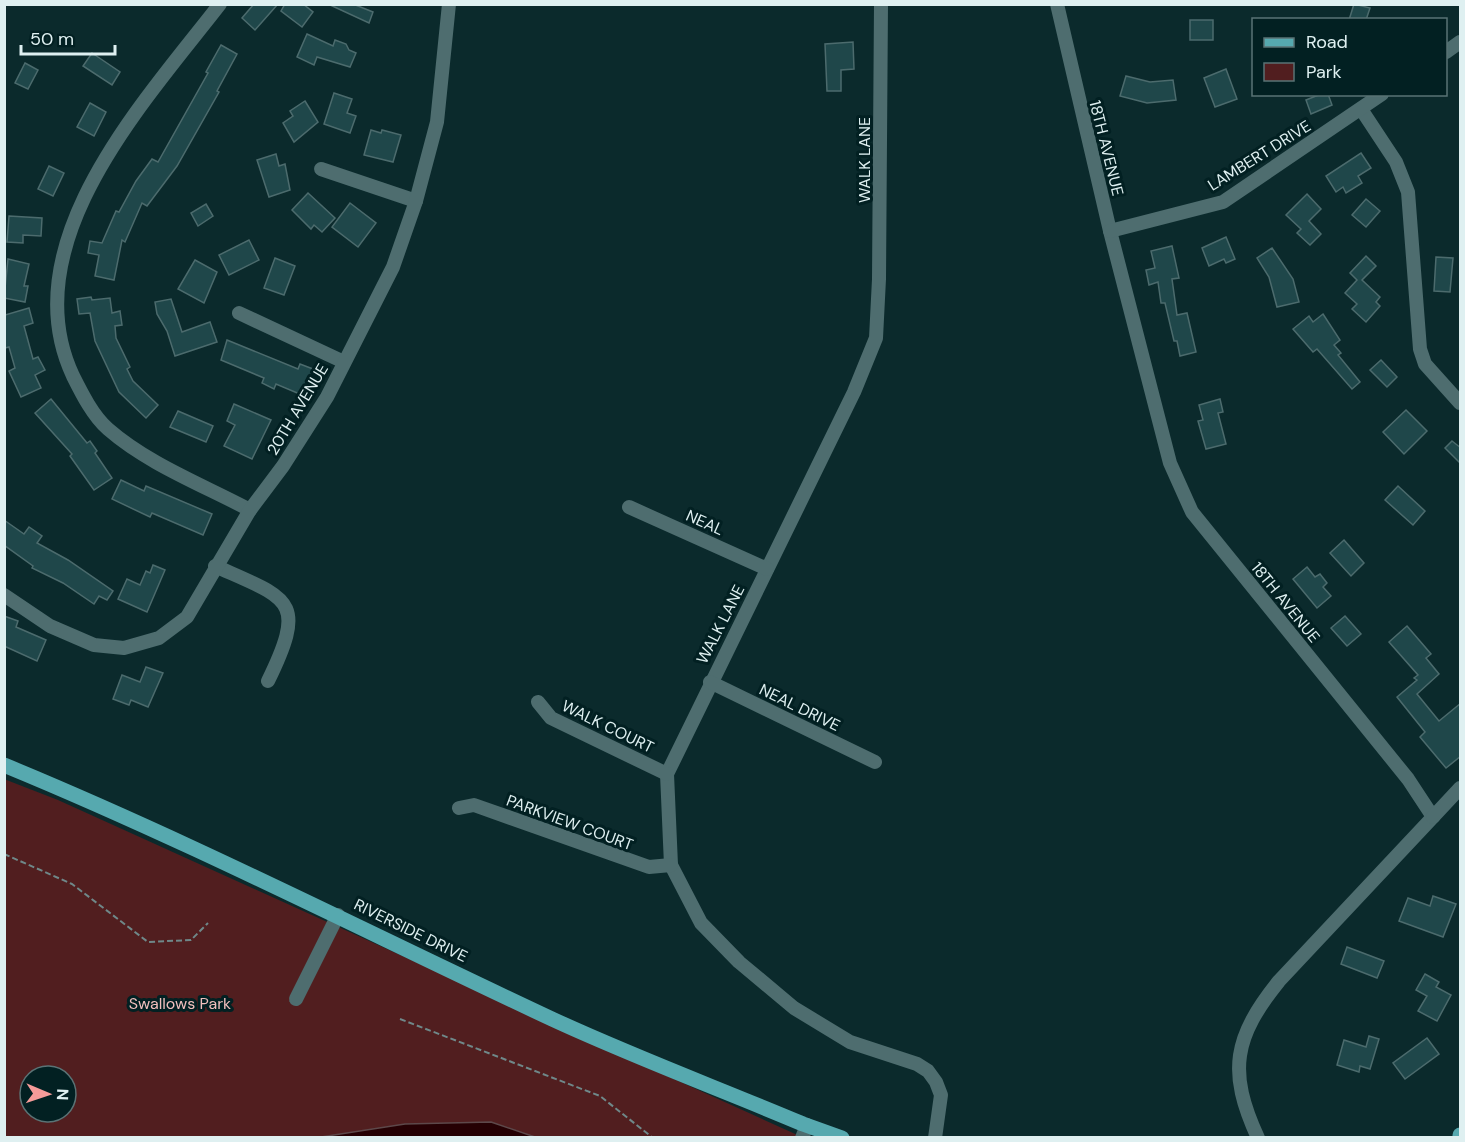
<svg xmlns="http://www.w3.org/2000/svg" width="1465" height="1142" font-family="'DM Sans',sans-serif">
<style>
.green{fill:#511e1f;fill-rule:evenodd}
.water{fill:#250003;stroke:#5d484a;stroke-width:1.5}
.building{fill:#1f474a;stroke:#4c6b6d;stroke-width:1.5}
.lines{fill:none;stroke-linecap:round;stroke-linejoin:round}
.path{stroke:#6f8889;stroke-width:2;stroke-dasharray:6 3;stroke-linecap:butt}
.minor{stroke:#4e6d6f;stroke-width:14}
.major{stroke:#56a9af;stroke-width:15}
.labels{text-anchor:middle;stroke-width:6;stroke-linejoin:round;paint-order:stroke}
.street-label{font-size:16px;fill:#dff0f1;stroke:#022022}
.park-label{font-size:16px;fill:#f1bfbd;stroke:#022022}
</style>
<rect width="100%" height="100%" fill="#0b2a2c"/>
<path class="green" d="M4,779l54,21 744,337h-267l-44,-15 -86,2 -84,14 -316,-1zM30,1076h36v36h-36z"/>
<polygon class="water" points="491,1122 535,1137 321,1137 405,1124"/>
<g class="building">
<polygon points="254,4 278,4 255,30 242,18"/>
<polygon points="285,4 303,4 313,12 302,27 281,11"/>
<polygon points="328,4 353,4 373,12 369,23"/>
<polygon points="1354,4 1370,8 1366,20 1349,20"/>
<rect x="1190" y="20" width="23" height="20"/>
<polygon points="307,34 333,46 335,40 346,44 349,50 356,53 350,67 317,57 314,65 297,57"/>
<polygon points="853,42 854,69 841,70 841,91 827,91 825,44"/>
<polygon points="221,45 237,54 217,91 219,92 177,166 147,206 142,203 125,242 122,240 114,280 95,276 99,255 88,253 90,241 102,243 116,211 119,212 136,181 152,159 158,162 208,73 206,72"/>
<polygon points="92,53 120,72 112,85 83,66"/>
<polygon points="25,63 38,70 28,89 15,83"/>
<polygon points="1226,69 1237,99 1215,107 1204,78"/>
<polygon points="1126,76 1150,82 1173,80 1176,100 1147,103 1120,96"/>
<polygon points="334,93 352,99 347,113 356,116 350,133 324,124"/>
<polygon points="1321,94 1328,94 1332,105 1311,114 1306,100"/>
<polygon points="305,101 318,122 294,142 283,123 293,116 290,111"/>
<polygon points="90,103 106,112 94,136 77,127"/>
<polygon points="371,130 381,133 382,130 401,135 393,162 364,155"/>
<polygon points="1361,153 1371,168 1358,176 1362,183 1346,193 1343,187 1336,192 1326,176"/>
<polygon points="276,154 279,166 285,164 290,190 269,197 257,160"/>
<polygon points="49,166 64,173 53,196 38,189"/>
<polygon points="308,193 335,218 322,232 314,225 311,229 292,210"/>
<polygon points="1307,194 1321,209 1309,221 1321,234 1310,245 1297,233 1301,229 1286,215"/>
<polygon points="1366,199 1380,211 1366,227 1352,215"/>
<polygon points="350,203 376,223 358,247 332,227"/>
<polygon points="206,204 213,216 198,226 191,213"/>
<polygon points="9,216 42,218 41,236 23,235 23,243 7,242"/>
<polygon points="1226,237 1235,259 1226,263 1224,259 1209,266 1202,248"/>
<polygon points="249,240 259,260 229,275 219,255"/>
<polygon points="1172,246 1179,278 1172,279 1177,315 1187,313 1196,352 1180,356 1177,341 1174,341 1165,303 1161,303 1158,282 1149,285 1146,270 1155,268 1151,251"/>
<polygon points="1272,248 1293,279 1299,302 1277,307 1269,277 1257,258"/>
<polygon points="1366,256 1376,266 1362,280 1380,297 1376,302 1380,306 1366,322 1352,309 1357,304 1345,293 1357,280 1350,273"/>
<polygon points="1436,257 1453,258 1450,292 1434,291"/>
<polygon points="275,258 295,266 284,295 264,288"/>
<polygon points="8,259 29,264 24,286 28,286 25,302 4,298"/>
<polygon points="195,260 217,272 204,303 178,289"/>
<polygon points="91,297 92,300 110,298 112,313 120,311 122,325 115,326 116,338 130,367 127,369 133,381 158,405 146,418 119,392 95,341 90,313 79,314 77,299"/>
<polygon points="171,299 182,332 210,322 217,342 175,356 167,331 157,314 155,302"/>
<polygon points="29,308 33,323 24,326 33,359 38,357 45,370 35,375 41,388 21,397 9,371 15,368 9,347 5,348 5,315"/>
<polygon points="1323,314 1340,340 1334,345 1341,353 1338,355 1360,382 1352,389 1317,349 1313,352 1293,329 1309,316 1313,322"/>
<polygon points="227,340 298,369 300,364 313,369 302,395 276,384 274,389 262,383 264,378 221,360"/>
<polygon points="1381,360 1397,377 1387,387 1370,370"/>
<polygon points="51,399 87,443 90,441 97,451 95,453 112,478 94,490 70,456 72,454 35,413"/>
<polygon points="1220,399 1223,412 1218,413 1226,444 1206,449 1198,421 1203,420 1199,405"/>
<polygon points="234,404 271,420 252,459 224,446 235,425 227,421"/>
<polygon points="1406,410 1427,431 1404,454 1383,432"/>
<polygon points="178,411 213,426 206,442 170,427"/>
<polygon points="1452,441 1461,448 1461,464 1445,448"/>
<polygon points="121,480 144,491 146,486 212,514 203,535 152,513 150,517 112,499"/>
<polygon points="1398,486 1425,511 1413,525 1385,500"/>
<polygon points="4,520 24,534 29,527 42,536 37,543 68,560 113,591 107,600 99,596 94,604 63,583 32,568 33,566 4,545"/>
<polygon points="1344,540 1364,563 1351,576 1330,553"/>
<polygon points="153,565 165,570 147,612 118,599 127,579 140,585 146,571 150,573"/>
<polygon points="1307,567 1315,577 1320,574 1327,583 1323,587 1331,596 1317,608 1293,579"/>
<polygon points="4,616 18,621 16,627 46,640 37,661 4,646"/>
<polygon points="1345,616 1361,634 1347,646 1331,628"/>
<polygon points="1407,626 1431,654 1426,658 1439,674 1417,694 1439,721 1461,703 1461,756 1446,768 1420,737 1425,732 1397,697 1417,680 1414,678 1418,675 1389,642"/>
<polygon points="146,667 163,673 148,707 131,700 129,705 113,699 122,675 140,682"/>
<polygon points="1433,896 1456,904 1443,937 1399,921 1408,898 1430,906"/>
<polygon points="1347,947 1384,961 1377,978 1341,964"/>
<polygon points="1425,974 1439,982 1436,987 1451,995 1437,1021 1418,1011 1427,996 1416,990"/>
<polygon points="1369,1036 1379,1039 1370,1069 1360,1066 1359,1072 1337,1065 1344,1040 1366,1047"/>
<polygon points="1427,1038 1439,1054 1405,1079 1393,1063"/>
</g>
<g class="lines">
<g class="path">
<polyline points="4,854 72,884 148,942 191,940 208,923"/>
<polyline points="400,1019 600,1096 653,1138"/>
</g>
<g class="minor">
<path d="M220,4c-76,98 -209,240 -147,372 9,18 20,40 35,53 40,35 95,56 142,81"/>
<polyline points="881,4 879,279 876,338 854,392 667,774 671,865 701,923 739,962 794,1008 850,1042 917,1064 928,1071 936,1082 941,1095 935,1138"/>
<path d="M1057,4l53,227 60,232 22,49 216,267 25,38 -154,164c-45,56 -52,90 -21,157"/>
<polyline points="1446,52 1460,42"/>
<polyline points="1361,109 1396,162 1408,192 1420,349 1425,364 1460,403"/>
<polyline points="321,169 416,201"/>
<polyline points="1110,231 1223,202 1382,94"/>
<polyline points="239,313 344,362"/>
<polyline points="629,507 767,569"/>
<path d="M215,566c74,33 93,33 53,115"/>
<polyline points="4,595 50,626 94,645 124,648 159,638 187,617 250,510 283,466 327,397 393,267 416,201 437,122 449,4"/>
<polyline points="710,682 875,762"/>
<polyline points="538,702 551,718 667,774"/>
<polyline points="459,808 474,805 649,867 671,865"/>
<polyline points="1433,817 1460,788"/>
<polyline points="296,999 338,915"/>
<polyline points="802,1138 807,1125"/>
</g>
<g class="major">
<path d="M4,765c187,77 366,169 548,254 82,38 168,70 251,105l39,14"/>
<polyline points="1460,1138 1460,1135"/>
</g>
</g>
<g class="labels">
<g class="street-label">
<text transform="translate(1107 148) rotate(76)" y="6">18TH AVENUE</text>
<text transform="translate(1259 155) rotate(-32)" y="6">LAMBERT DRIVE</text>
<text transform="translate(864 160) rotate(-90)" y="6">WALK LANE</text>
<text transform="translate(297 409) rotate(-59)" y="6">20TH AVENUE</text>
<text transform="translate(705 522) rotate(24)" y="6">NEAL</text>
<text transform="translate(1286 602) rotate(51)" y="6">18TH AVENUE</text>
<text transform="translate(720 624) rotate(-63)" y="6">WALK LANE</text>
<text transform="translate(800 707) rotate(26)" y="6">NEAL DRIVE</text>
<text transform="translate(608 726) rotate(26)" y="6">WALK COURT</text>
<text transform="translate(570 822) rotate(20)" y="6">PARKVIEW COURT</text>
<text transform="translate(411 930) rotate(26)" y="6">RIVERSIDE DRIVE</text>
</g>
<g class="park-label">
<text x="180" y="1009">Swallows Park</text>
</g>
</g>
<rect width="1465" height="1142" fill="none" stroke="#dff0f1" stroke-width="12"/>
<rect x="1252" y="18" width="195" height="78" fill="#022022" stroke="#5a7375" stroke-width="1.5"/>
<rect x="1264" y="38" width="30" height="9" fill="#56a9af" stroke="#5a7375" stroke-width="1.5"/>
<text x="1306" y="48" font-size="18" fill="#dff0f1">Road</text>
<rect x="1264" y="63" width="30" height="18" fill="#511e1f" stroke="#5a7375" stroke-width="1.5"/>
<text x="1306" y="78" font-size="18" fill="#dff0f1">Park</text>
<g transform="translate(48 1094) rotate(92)"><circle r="28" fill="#022022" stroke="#5a7375" stroke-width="1.5"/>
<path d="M0-4.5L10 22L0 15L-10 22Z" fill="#f59b99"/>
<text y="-9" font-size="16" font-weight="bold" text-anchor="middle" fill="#dff0f1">N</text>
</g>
<path d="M21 45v9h94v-9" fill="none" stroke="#dff0f1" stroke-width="3"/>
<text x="30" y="45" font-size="18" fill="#dff0f1" stroke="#022022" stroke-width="4.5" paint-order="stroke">50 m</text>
</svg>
